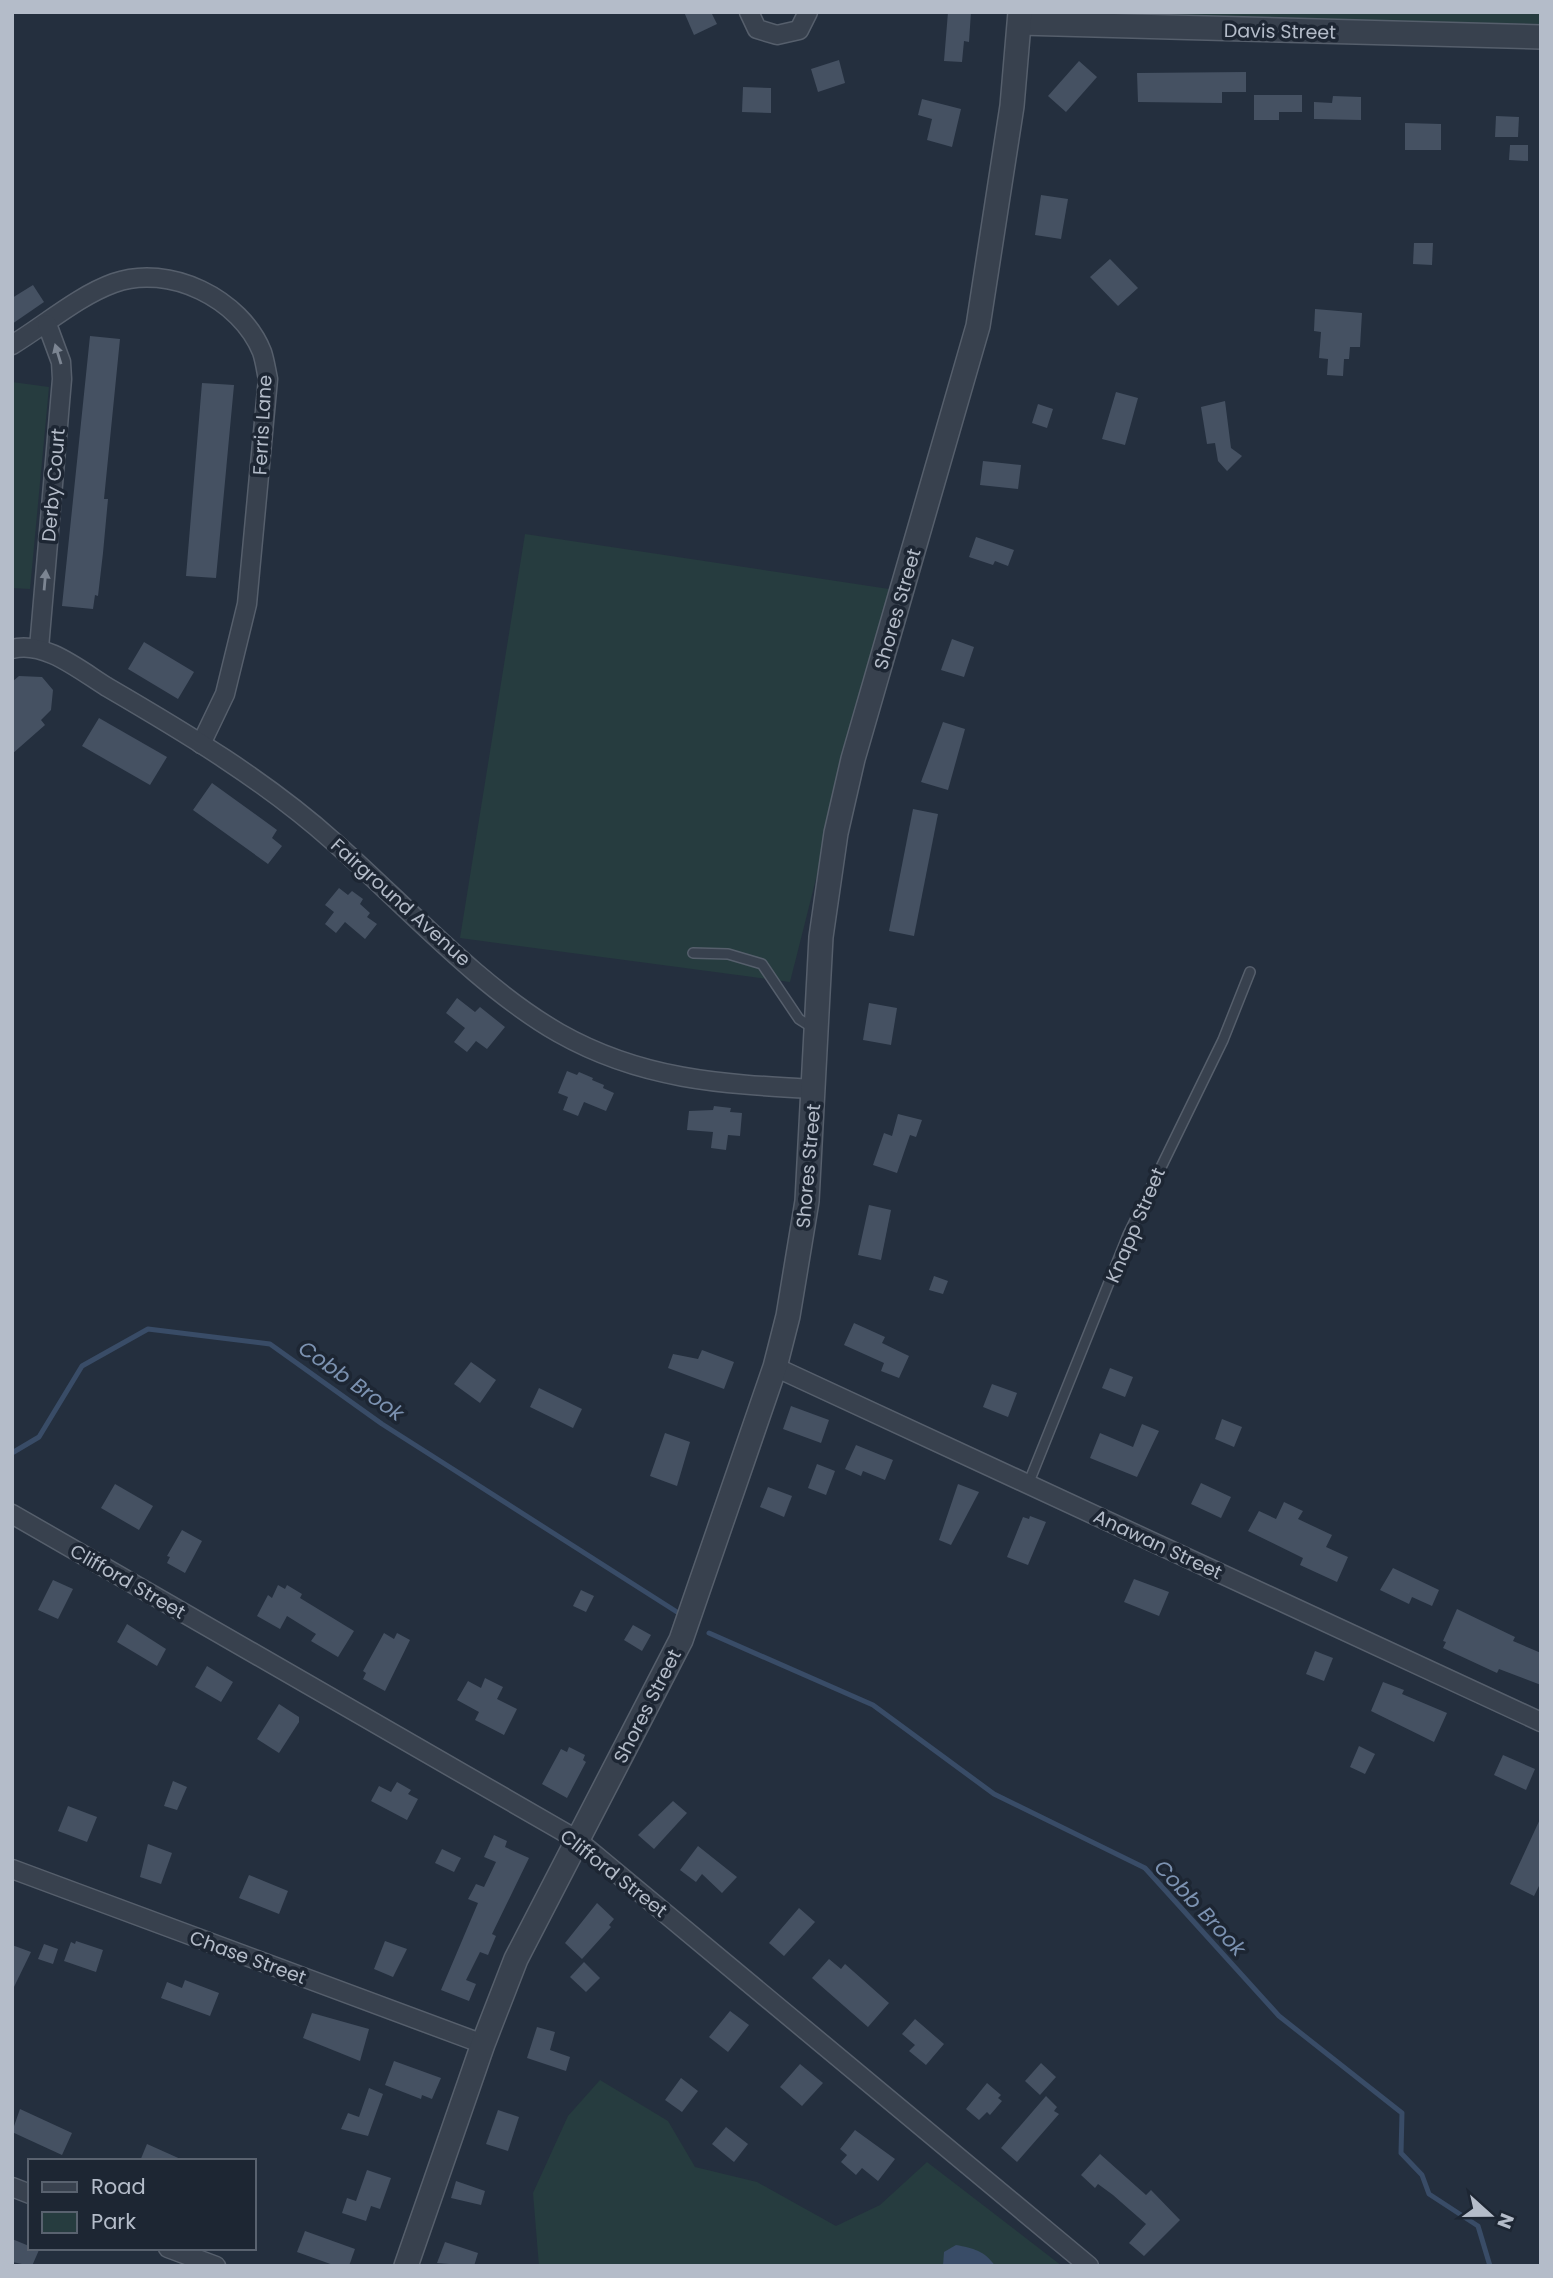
<svg xmlns="http://www.w3.org/2000/svg" width="1553" height="2278" font-family="Poppins,sans-serif">
<style>
.green{fill:#263c3f}
.water{fill:#394c67}
.lines{fill:none;stroke-linecap:round;stroke-linejoin:round}
.stream{stroke:#394c67;stroke-width:5}
.building{fill:#455162}
.service-casing{stroke:#565f6c;stroke-width:12}
.minor-casing{stroke:#565f6c;stroke-width:21}
.tertiary-casing{stroke:#565f6c;stroke-width:26}
.service{stroke:#38414e;stroke-width:9}
.minor{stroke:#38414e;stroke-width:18}
.tertiary{stroke:#38414e;stroke-width:23}
.oneway{fill:#7c8592}
.labels{text-anchor:middle;stroke-width:7;stroke-linejoin:round;paint-order:stroke}
.street-label{font-size:19px;fill:#b4bcc9;stroke:#1d2633}
.water-label{font-size:21px;font-style:italic;fill:#7c92b1;stroke:#1d2633}
</style>
<rect width="100%" height="100%" fill="#242f3e"/>
<g class="green">
<polygon points="1094,12 1541,12 1541,24 1093,18"/>
<polygon points="12,382 49,387 30,589 12,588"/>
<polygon points="525,534 889,589 790,982 460,938"/>
<polygon points="600,2080 668,2121 695,2167 757,2182 836,2226 880,2205 927,2162 1062,2266 539,2266 533,2193 568,2116"/>
</g>
<path class="water" d="M956,2245c17,3 29,6 39,21h-52l1,-14z"/>
<g class="lines">
<g class="stream">
<polyline points="12,1453 39,1437 82,1366 148,1329 270,1344 382,1424 677,1612"/>
<polyline points="709,1633 873,1705 994,1794 1145,1868 1279,2016 1402,2113 1401,2153 1422,2175 1429,2194 1478,2226 1490,2266"/>
</g>
</g>
<g class="building">
<polygon points="684,12 711,12 717,24 694,35"/>
<polygon points="948,12 971,12 969,42 964,41 962,62 944,61"/>
<polygon points="839,60 845,83 818,92 811,69"/>
<polygon points="1079,61 1097,77 1066,112 1048,96"/>
<polygon points="1246,72 1246,92 1222,92 1222,103 1138,102 1137,73"/>
<polygon points="743,87 771,88 771,113 742,112"/>
<polygon points="1254,95 1302,95 1302,112 1279,112 1279,120 1254,120"/>
<polygon points="1333,96 1361,97 1361,120 1314,119 1314,102 1332,103"/>
<polygon points="922,99 961,109 952,147 927,140 932,119 918,115"/>
<polygon points="1496,116 1519,117 1518,137 1495,137"/>
<polygon points="1405,123 1441,124 1441,150 1405,150"/>
<polygon points="1510,145 1528,145 1528,161 1509,160"/>
<polygon points="1041,195 1068,199 1061,239 1035,235"/>
<polygon points="1414,243 1433,243 1432,265 1413,264"/>
<polygon points="1110,259 1138,288 1118,306 1090,277"/>
<polygon points="33,285 44,302 12,324 12,298"/>
<polygon points="1315,309 1362,313 1360,347 1350,347 1349,359 1344,359 1343,376 1327,375 1328,359 1319,358 1321,332 1314,331"/>
<polygon points="90,336 120,339 104,499 108,499 103,553 98,596 95,595 93,609 62,606"/>
<polygon points="202,383 234,385 216,578 186,576"/>
<polygon points="1116,392 1138,398 1125,445 1102,439"/>
<polygon points="1225,401 1231,448 1242,456 1227,471 1218,461 1215,443 1207,444 1201,407"/>
<polygon points="1038,404 1053,409 1047,428 1032,423"/>
<polygon points="983,461 1021,465 1018,489 980,485"/>
<polygon points="976,537 1014,550 1008,566 995,561 993,565 969,557"/>
<polygon points="952,639 974,647 964,677 941,670"/>
<polygon points="144,642 194,672 178,699 128,669"/>
<polygon points="19,676 42,677 53,690 51,710 41,720 45,725 12,754 12,682"/>
<polygon points="99,718 167,757 150,785 82,746"/>
<polygon points="943,722 965,729 948,790 921,782"/>
<polygon points="212,783 277,830 272,838 282,846 268,864 193,810"/>
<polygon points="913,809 938,814 914,936 889,931"/>
<polygon points="339,888 348,895 352,891 363,899 360,904 370,913 367,917 377,924 365,939 345,922 336,933 325,924 334,912 325,905"/>
<polygon points="457,998 475,1012 480,1007 505,1027 487,1049 476,1041 467,1052 454,1042 465,1028 446,1013"/>
<polygon points="869,1003 897,1008 891,1045 863,1040"/>
<polygon points="567,1071 577,1075 579,1072 593,1078 592,1080 604,1085 603,1088 614,1093 606,1111 584,1102 578,1116 563,1110 568,1097 558,1093"/>
<polygon points="714,1106 731,1108 730,1112 742,1113 740,1136 728,1135 726,1150 711,1148 713,1132 687,1130 689,1111 713,1110"/>
<polygon points="898,1114 922,1120 916,1137 910,1135 897,1173 873,1165 884,1133 892,1136"/>
<polygon points="869,1205 891,1210 881,1260 858,1255"/>
<polygon points="934,1276 948,1281 943,1294 929,1290"/>
<polygon points="854,1323 885,1337 882,1343 909,1356 899,1378 881,1371 884,1363 844,1345"/>
<polygon points="702,1350 734,1362 724,1389 668,1368 673,1354 698,1359"/>
<polygon points="471,1362 496,1380 480,1403 454,1384"/>
<polygon points="1110,1368 1133,1377 1125,1397 1102,1388"/>
<polygon points="992,1384 1017,1393 1008,1417 983,1407"/>
<polygon points="539,1388 582,1409 573,1428 530,1407"/>
<polygon points="791,1406 829,1420 821,1443 783,1429"/>
<polygon points="1222,1419 1242,1427 1234,1447 1215,1439"/>
<polygon points="1142,1424 1159,1431 1137,1477 1090,1458 1100,1433 1133,1447"/>
<polygon points="665,1433 690,1442 677,1486 650,1476"/>
<polygon points="856,1445 893,1460 885,1480 863,1471 861,1476 845,1469"/>
<polygon points="817,1464 835,1471 826,1495 808,1488"/>
<polygon points="1201,1483 1231,1497 1221,1518 1191,1504"/>
<polygon points="115,1484 153,1506 139,1530 101,1508"/>
<polygon points="958,1484 979,1492 951,1545 939,1540"/>
<polygon points="768,1487 792,1496 784,1517 760,1507"/>
<polygon points="1284,1502 1303,1511 1298,1519 1332,1535 1326,1547 1348,1557 1337,1582 1300,1565 1303,1558 1248,1531 1259,1511 1276,1519"/>
<polygon points="1030,1516 1046,1522 1028,1565 1007,1557 1023,1517 1029,1519"/>
<polygon points="182,1530 202,1541 185,1573 167,1563 170,1557 167,1556"/>
<polygon points="1393,1568 1439,1590 1432,1606 1412,1597 1409,1604 1380,1590"/>
<polygon points="1134,1579 1169,1592 1159,1616 1124,1602"/>
<polygon points="53,1580 73,1589 58,1619 38,1610"/>
<polygon points="278,1585 285,1589 287,1585 302,1594 300,1598 354,1631 338,1657 311,1641 316,1634 287,1616 280,1629 257,1616 268,1595 272,1598"/>
<polygon points="581,1590 594,1596 586,1612 573,1606"/>
<polygon points="1457,1609 1515,1637 1513,1641 1541,1653 1541,1685 1499,1669 1497,1673 1443,1648 1446,1642 1443,1641"/>
<polygon points="127,1624 166,1649 157,1666 117,1642"/>
<polygon points="633,1625 651,1635 642,1651 624,1640"/>
<polygon points="384,1633 394,1639 397,1633 410,1640 385,1691 363,1679 366,1673 363,1671"/>
<polygon points="1315,1651 1333,1658 1324,1681 1306,1674"/>
<polygon points="207,1666 233,1682 221,1702 195,1687"/>
<polygon points="485,1678 503,1687 497,1699 517,1709 504,1735 475,1720 479,1712 457,1700 468,1681 481,1688"/>
<polygon points="1383,1682 1404,1690 1402,1694 1447,1713 1434,1742 1371,1711"/>
<polygon points="279,1704 299,1717 299,1722 279,1753 257,1739"/>
<polygon points="1359,1746 1375,1754 1365,1774 1350,1767"/>
<polygon points="569,1747 585,1755 583,1760 586,1762 567,1798 542,1784 561,1749 567,1752"/>
<polygon points="1503,1755 1535,1769 1526,1790 1494,1775"/>
<polygon points="173,1781 187,1787 177,1810 164,1806"/>
<polygon points="397,1782 411,1790 408,1794 418,1799 407,1820 371,1801 379,1786 391,1792"/>
<polygon points="673,1801 687,1813 654,1849 638,1835"/>
<polygon points="68,1806 97,1817 87,1842 58,1831"/>
<polygon points="1541,1817 1541,1882 1534,1896 1510,1884"/>
<polygon points="494,1835 507,1841 505,1847 529,1858 492,1934 496,1936 488,1955 480,1952 466,1980 476,1984 469,2001 441,1990 478,1903 468,1899 476,1884 484,1887 496,1862 484,1857"/>
<polygon points="148,1844 172,1853 161,1884 140,1877"/>
<polygon points="698,1846 737,1877 722,1893 702,1874 696,1882 680,1870"/>
<polygon points="442,1849 461,1858 454,1872 435,1863"/>
<polygon points="249,1875 288,1891 279,1914 239,1898"/>
<polygon points="597,1903 614,1919 609,1925 611,1927 582,1959 565,1943"/>
<polygon points="799,1908 815,1922 784,1956 769,1943"/>
<polygon points="76,1941 103,1950 96,1972 64,1961 71,1942 75,1944"/>
<polygon points="385,1941 407,1949 393,1977 374,1969"/>
<polygon points="44,1944 58,1949 53,1964 38,1959"/>
<polygon points="12,1945 31,1952 12,1991"/>
<polygon points="829,1959 841,1969 845,1964 889,2003 868,2027 812,1978"/>
<polygon points="584,1962 600,1978 586,1992 570,1977"/>
<polygon points="185,1980 219,1993 210,2016 161,1998 167,1982 182,1988"/>
<polygon points="730,2011 749,2025 728,2052 709,2037"/>
<polygon points="312,2013 369,2029 360,2061 303,2038"/>
<polygon points="915,2019 944,2044 926,2065 909,2051 915,2045 902,2034"/>
<polygon points="537,2027 555,2032 550,2050 570,2057 566,2071 527,2058"/>
<polygon points="394,2061 441,2078 432,2099 422,2095 421,2099 385,2085"/>
<polygon points="1041,2063 1056,2077 1040,2095 1025,2081"/>
<polygon points="800,2064 823,2083 802,2106 780,2087"/>
<polygon points="681,2078 698,2091 682,2112 665,2100"/>
<polygon points="987,2083 1001,2095 998,2098 1002,2101 990,2115 987,2112 979,2120 966,2109"/>
<polygon points="369,2088 383,2094 368,2136 341,2129 348,2113 359,2117"/>
<polygon points="1046,2096 1057,2107 1054,2111 1059,2114 1017,2162 1001,2148"/>
<polygon points="20,2109 72,2133 62,2155 12,2132"/>
<polygon points="498,2110 519,2117 508,2151 486,2144"/>
<polygon points="726,2127 748,2144 734,2162 712,2144"/>
<polygon points="855,2130 895,2159 878,2181 862,2168 856,2175 841,2162 847,2155 840,2149"/>
<polygon points="147,2144 185,2161 140,2161"/>
<polygon points="1100,2154 1146,2195 1151,2190 1180,2220 1144,2256 1129,2243 1146,2224 1113,2195 1098,2184 1095,2188 1081,2175"/>
<polygon points="367,2170 391,2178 380,2209 371,2206 366,2221 342,2213 347,2198 356,2201"/>
<polygon points="456,2181 485,2191 481,2205 451,2198"/>
<polygon points="305,2231 355,2249 349,2266 336,2266 297,2252"/>
<polygon points="12,2239 39,2250 32,2266 12,2262"/>
<polygon points="445,2242 478,2253 474,2266 437,2263"/>
</g>
<g class="lines">
<g class="service-casing">
<g id="service">
<polyline points="693,953 728,954 762,964 799,1019 813,1028"/>
<polyline points="1029,1482 1128,1235 1223,1040 1250,972"/>
</g>
</g>
<g class="minor-casing">
<g id="minor">
<polyline points="749,12 757,29 777,35 799,30 808,12"/>
<path d="M12,345c33,-20 66,-49 102,-62 55,-20 127,16 148,69 3,9 4,18 6,27l-21,225 -22,90 -24,50"/>
<polyline points="39,648 62,379 61,362 47,324"/>
<path d="M12,649c32,-9 69,22 95,38 79,46 159,94 227,155 69,61 146,146 225,191 83,47 163,51 255,56"/>
<polyline points="775,1367 1541,1722"/>
<polyline points="12,1514 576,1839 1089,2266"/>
<polyline points="12,1869 483,2044"/>
<polyline points="12,2187 30,2194"/>
<polyline points="168,2248 216,2266"/>
</g>
</g>
<g class="tertiary-casing">
<g id="tertiary">
<polyline points="1020,23 1541,37"/>
<polyline points="406,2266 483,2044 516,1959 681,1640 775,1367 788,1316 807,1201 821,937 836,833 853,759 978,326 1012,106 1020,12"/>
</g>
</g>
<use href="#service" class="service"/>
<use href="#minor" class="minor"/>
<use href="#tertiary" class="tertiary"/>
</g>
<defs><path id="oneway-solid" d="M-6-.8H1V-3.2L6.5 0L1 3.2V.8H-6Z" transform="scale(1.75)"/></defs>
<g class="oneway">
<use href="#oneway-solid" transform="translate(58 354) rotate(-107)"/>
<use href="#oneway-solid" transform="translate(45 580) rotate(-85)"/>
</g>
<g class="labels">
<g class="street-label">
<text transform="translate(1280 31) rotate(1)" y="7">Davis Street</text>
<text transform="translate(262 425) rotate(-87)" y="7">Ferris Lane</text>
<text transform="translate(53 485) rotate(-85)" y="7">Derby Court</text>
<text transform="translate(897 609) rotate(-74)" y="7">Shores Street</text>
<text transform="translate(401 902) rotate(42)" y="7">Fairground Avenue</text>
<text transform="translate(808 1166) rotate(-85)" y="7">Shores Street</text>
<text transform="translate(1135 1225) rotate(-67)" y="7">Knapp Street</text>
<text transform="translate(1158 1544) rotate(25)" y="7">Anawan Street</text>
<text transform="translate(128 1581) rotate(30)" y="7">Clifford Street</text>
<text transform="translate(647 1706) rotate(-63)" y="7">Shores Street</text>
<text transform="translate(614 1873) rotate(38)" y="7">Clifford Street</text>
<text transform="translate(248 1957) rotate(20)" y="7">Chase Street</text>
</g>
<g class="water-label">
<text transform="translate(351 1381) rotate(35)" y="7">Cobb Brook</text>
<text transform="translate(1200 1908) rotate(47)" y="7">Cobb Brook</text>
</g>
</g>
<rect width="1553" height="2278" fill="none" stroke="#b4bcc9" stroke-width="28"/>
<rect x="28" y="2159" width="228" height="91" fill="#1d2633" stroke="#59626f" stroke-width="2"/>
<rect x="42" y="2182" width="35" height="10" fill="#38414e" stroke="#59626f" stroke-width="2"/>
<text x="91" y="2194" font-size="21" fill="#b4bcc9">Road</text>
<rect x="42" y="2212" width="35" height="21" fill="#263c3f" stroke="#59626f" stroke-width="2"/>
<text x="91" y="2229" font-size="21" fill="#b4bcc9">Park</text>
<g transform="translate(1490 2215) rotate(111)" stroke="#1d2633" stroke-width="5" paint-order="stroke">
<path d="M0-5L12 26L0 18L-12 26Z" fill="#b4bcc9"/>
<text y="-10" font-size="19" font-weight="bold" text-anchor="middle" fill="#b4bcc9">N</text>
</g>
</svg>
